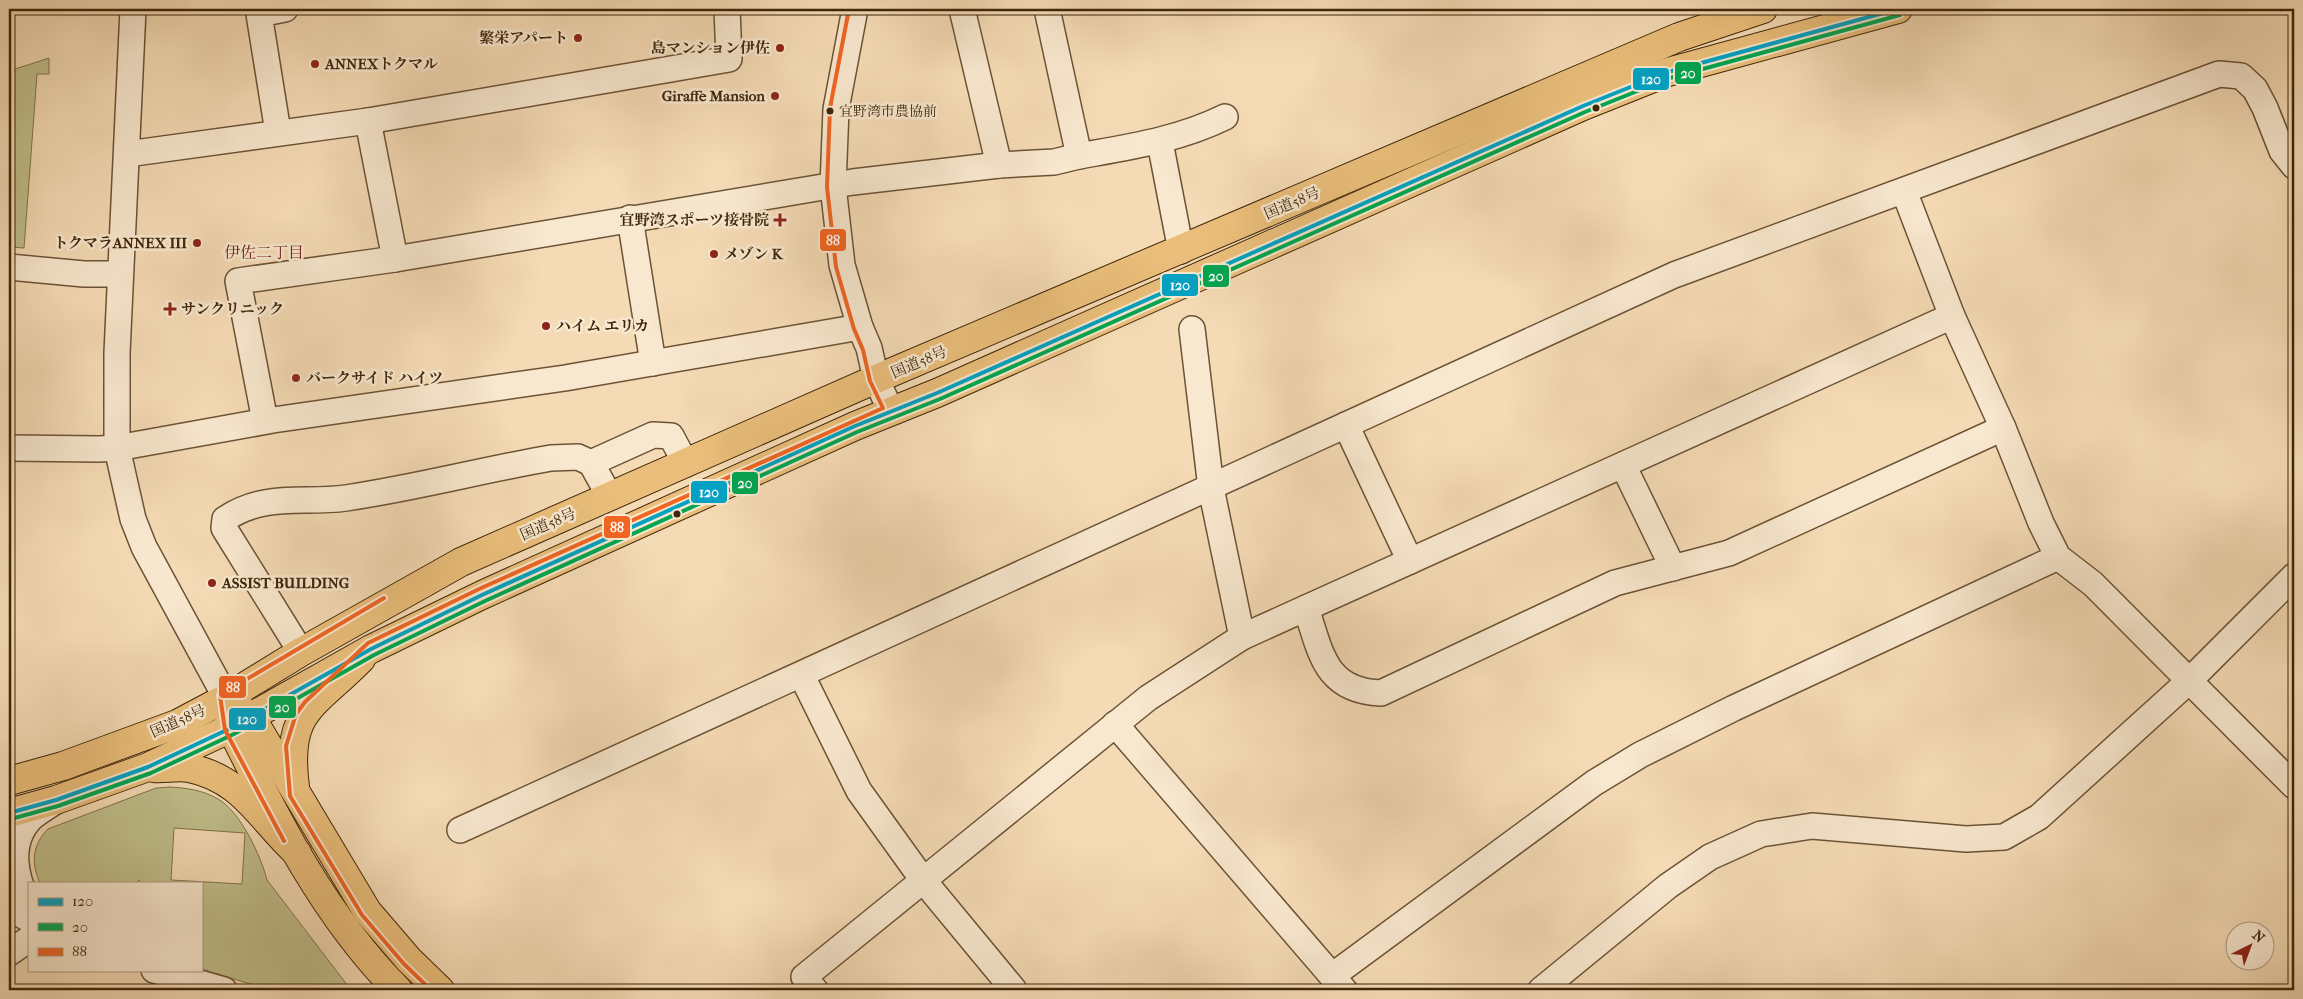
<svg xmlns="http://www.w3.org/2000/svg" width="2303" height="999" font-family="'IM FELL French Canon','Noto Serif JP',serif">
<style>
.green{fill:#c0bf8b;stroke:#80724a;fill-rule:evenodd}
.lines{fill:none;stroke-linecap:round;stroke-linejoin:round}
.minor-casing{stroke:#6c5335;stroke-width:28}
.major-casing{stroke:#3f260a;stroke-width:30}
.highway-casing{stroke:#3f260a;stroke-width:30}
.minor{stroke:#f8e8cf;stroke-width:25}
.major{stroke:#eabe7a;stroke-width:28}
.highway{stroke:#eabe7a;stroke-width:28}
.bus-1-casing{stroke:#f8e8cf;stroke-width:8}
.bus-2-casing{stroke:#f8e8cf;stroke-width:8}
.bus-3-casing{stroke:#f8e8cf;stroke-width:8}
.bus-1{stroke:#03a2c4;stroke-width:4}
.bus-2{stroke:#00a651;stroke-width:4}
.bus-3{stroke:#f26522;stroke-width:4}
.poi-dot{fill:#8f2418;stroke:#f8e8cf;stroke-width:2}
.bus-dot{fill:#3f260a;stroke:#f8e8cf;stroke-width:2}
.labels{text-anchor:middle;stroke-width:5;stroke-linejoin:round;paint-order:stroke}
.bus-label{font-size:14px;fill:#3f260a;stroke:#f8e8cf;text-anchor:start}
.poi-label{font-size:15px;font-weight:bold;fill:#3f260a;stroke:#f8e8cf;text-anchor:start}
.street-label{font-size:15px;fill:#3f260a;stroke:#f8e8cf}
.neighbourhood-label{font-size:16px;fill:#7a1f14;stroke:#f8e8cf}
.line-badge{stroke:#f8e8cf;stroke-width:2}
.badge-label{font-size:14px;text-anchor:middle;font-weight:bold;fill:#fff}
</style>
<rect width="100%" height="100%" fill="#f5dbb5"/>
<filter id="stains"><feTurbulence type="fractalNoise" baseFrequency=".004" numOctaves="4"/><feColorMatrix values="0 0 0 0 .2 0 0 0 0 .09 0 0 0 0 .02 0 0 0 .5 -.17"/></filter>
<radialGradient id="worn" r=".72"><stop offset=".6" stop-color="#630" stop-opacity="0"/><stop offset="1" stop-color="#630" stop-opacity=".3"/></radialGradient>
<g class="green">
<polygon points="49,58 49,74 37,74 24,248 9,247 9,71"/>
<path d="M170,787c16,1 33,3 48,12 22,12 43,57 49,81l84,110h-81l-69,-21v-86h-59l-3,-3 -3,3h-96c-9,-20 -8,-38 8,-54l108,-41zM174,828l71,5 -3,51 -71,-4z"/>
</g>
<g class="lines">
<g class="minor-casing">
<g id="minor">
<polyline points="133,9 117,353 117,448 133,519 144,547 226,698"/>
<polyline points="855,9 836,109 833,186 842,265 860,327 869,348 876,379 891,411"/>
<polyline points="962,9 999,165"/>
<polyline points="368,121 395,259"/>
<polyline points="278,132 259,14 285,9"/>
<polyline points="1160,142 1181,251"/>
<polyline points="127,154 368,121 729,59 727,9"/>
<path d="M1079,156c50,-9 99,-16 146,-39"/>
<polyline points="1904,191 1952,316 2003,428 2041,523 2058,557 2093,584 2294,786"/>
<polyline points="630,218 653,363"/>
<polyline points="9,267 84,274 120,274"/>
<polyline points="1192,329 1211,488 1242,637"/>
<polyline points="265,421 238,281 395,259 853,182 999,165 1054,162 1079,156 1047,9"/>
<polyline points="1346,425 1410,561"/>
<polyline points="9,448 99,449 117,448 273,420 565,378 860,327"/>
<polyline points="591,463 653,435 671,436 686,464"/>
<polyline points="1623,465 1673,568"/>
<path d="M1306,608c15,45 19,83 75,85l234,-110 114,-30 274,-125"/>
<path d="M301,652l-77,-124 1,-9c40,-27 78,-15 121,-21 69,-10 136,-28 205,-40l27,-1 13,6 19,34"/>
<polyline points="802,676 859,791 923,880 1014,990"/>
<polyline points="1115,724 1344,990"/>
<polyline points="460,830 1674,275 2219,74 2241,76 2255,89 2265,108 2282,151 2294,166"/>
<path d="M29,903c-15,-26 -21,-61 2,-85 7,-6 16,-11 23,-16"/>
<polyline points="9,908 29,919"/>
<polyline points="9,953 29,939"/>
<polyline points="154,970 224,990"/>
<polyline points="1332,976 1594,783 1640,755 1734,708 2058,557"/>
<polyline points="815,990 804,977 1148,698 1242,637 1952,316"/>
<polyline points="1541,990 1668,886 1710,857 1761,834 1812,826 1966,839 2004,837 2039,817 2190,680 2294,576"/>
</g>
</g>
<g class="major-casing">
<g id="major">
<polyline points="226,698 251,717 367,911 409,960 440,990"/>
<path d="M227,705l4,23c46,93 94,189 167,262"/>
<path d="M295,787c-10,-77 18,-79 66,-128"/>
</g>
</g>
<g class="highway-casing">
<g id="highway">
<path d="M154,768c11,1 24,-2 35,0 53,10 72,52 108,85"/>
<polyline points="9,781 63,766 177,724 226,698 301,652 461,562 876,379 1679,37 1763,9"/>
<polyline points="9,813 56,800 148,767 231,728 371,649 482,595 855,426 937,393 1583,106 1668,72 1898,9"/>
</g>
</g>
<use href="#minor" class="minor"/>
<use href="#major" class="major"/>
<use href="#highway" class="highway"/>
<g class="bus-1-casing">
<polyline id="bus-1" points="9,813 56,800 148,767 231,728 371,649 482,595 855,426 937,393 1583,106 1668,72 1898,9"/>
</g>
<g class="bus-2-casing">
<polyline id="bus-2" points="11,819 58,806 151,773 234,734 374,655 485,601 857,432 940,399 1585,112 1670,78 1900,15"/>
</g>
<g class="bus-3-casing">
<g id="bus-3">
<polyline points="284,841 225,730 220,695 384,598"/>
<polyline points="431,990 404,964 362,915 290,796 286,746 296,714 305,702 368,643 479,589 883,408 870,381 863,350 854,329 836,267 827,187 830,108 849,9"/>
</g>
</g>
<use href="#bus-1" class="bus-1"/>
<use href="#bus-2" class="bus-2"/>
<use href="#bus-3" class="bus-3"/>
</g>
<g class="poi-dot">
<circle cx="578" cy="38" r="5"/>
<circle cx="780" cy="48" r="5"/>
<circle cx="315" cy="64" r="5"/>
<circle cx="775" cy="96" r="5"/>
<path d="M777.5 212.5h5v5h5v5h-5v5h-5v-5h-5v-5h5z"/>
<circle cx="197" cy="243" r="5"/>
<circle cx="714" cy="254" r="5"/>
<path d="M167.5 301.5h5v5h5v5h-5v5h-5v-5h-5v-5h5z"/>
<circle cx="546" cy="326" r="5"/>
<circle cx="296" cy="378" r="5"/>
<circle cx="212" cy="583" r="5"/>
</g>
<g class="bus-dot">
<circle cx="1596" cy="108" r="4.5"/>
<circle cx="830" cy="111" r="4.5"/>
<circle cx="677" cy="514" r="4.5"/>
</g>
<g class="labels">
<g class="bus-label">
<text x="839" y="116">宜野湾市農協前</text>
</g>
<g class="poi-label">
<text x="568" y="43" text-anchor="end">繁栄アパート</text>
<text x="770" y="53" text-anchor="end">島マンション伊佐</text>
<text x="325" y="69">ANNEXトクマル</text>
<text x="765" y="101" text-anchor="end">Giraffe Mansion</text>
<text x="769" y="225" text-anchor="end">宜野湾スポーツ接骨院</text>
<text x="187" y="248" text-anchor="end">トクマラANNEX III</text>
<text x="724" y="259">メゾン K</text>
<text x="181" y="314">サンクリニック</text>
<text x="556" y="331">ハイム エリカ</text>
<text x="306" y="383">バークサイド ハイツ</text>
<text x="222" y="588">ASSIST BUILDING</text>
</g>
<g class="street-label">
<text transform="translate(1292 203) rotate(-23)" y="5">国道58号</text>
<text transform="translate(919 362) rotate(-23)" y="5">国道58号</text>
<text transform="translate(548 524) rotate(-23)" y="5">国道58号</text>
<text transform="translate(178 721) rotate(-24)" y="5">国道58号</text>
</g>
<g class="neighbourhood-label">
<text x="264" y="258">伊佐二丁目</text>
</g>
</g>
<g class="line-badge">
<rect x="1674" y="61" width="28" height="24" rx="5" fill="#00a651"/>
<rect x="1632" y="67" width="38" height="24" rx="5" fill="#03a2c4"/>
<rect x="819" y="228" width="28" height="24" rx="5" fill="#f26522"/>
<rect x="1202" y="264" width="28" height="24" rx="5" fill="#00a651"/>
<rect x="1161" y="273" width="38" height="24" rx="5" fill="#03a2c4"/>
<rect x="731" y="471" width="28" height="24" rx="5" fill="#00a651"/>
<rect x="690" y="480" width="38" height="24" rx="5" fill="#03a2c4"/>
<rect x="603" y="515" width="28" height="24" rx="5" fill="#f26522"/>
<rect x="218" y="675" width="29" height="24" rx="5" fill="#f26522"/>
<rect x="268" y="695" width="29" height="24" rx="5" fill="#00a651"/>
<rect x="228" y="707" width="39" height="24" rx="5" fill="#03a2c4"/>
</g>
<g class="badge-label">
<text x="1688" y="78">20</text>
<text x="1651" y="84">120</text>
<text x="833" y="245">88</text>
<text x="1216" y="281">20</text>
<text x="1180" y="290">120</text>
<text x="745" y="488">20</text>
<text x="709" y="497">120</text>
<text x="617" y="532">88</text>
<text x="233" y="692">88</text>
<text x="282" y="712">20</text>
<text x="247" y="724">120</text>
</g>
<rect width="2303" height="999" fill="none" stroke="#f5dbb5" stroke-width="30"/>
<rect x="10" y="10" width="2283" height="979" fill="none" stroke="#3f260a" stroke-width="2.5"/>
<rect x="15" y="15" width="2273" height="969" fill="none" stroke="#3f260a"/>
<rect x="28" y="882" width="175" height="90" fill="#f8e8cf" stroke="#ae9a80"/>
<rect x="38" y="898" width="25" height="8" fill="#03a2c4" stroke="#ae9a80"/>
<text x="72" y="906" font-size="15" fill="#3f260a">120</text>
<rect x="38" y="923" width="25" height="8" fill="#00a651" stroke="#ae9a80"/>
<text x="72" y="932" font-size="15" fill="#3f260a">20</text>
<rect x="38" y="948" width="25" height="8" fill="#f26522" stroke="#ae9a80"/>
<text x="72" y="956" font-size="15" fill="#3f260a">88</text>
<g transform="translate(2250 946) rotate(42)"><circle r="24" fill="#f8e8cf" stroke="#ae9a80"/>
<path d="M0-4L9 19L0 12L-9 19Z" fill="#8f2418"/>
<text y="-8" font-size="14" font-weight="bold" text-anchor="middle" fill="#3f260a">N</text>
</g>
<rect width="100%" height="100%" filter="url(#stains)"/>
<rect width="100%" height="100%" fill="url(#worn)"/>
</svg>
